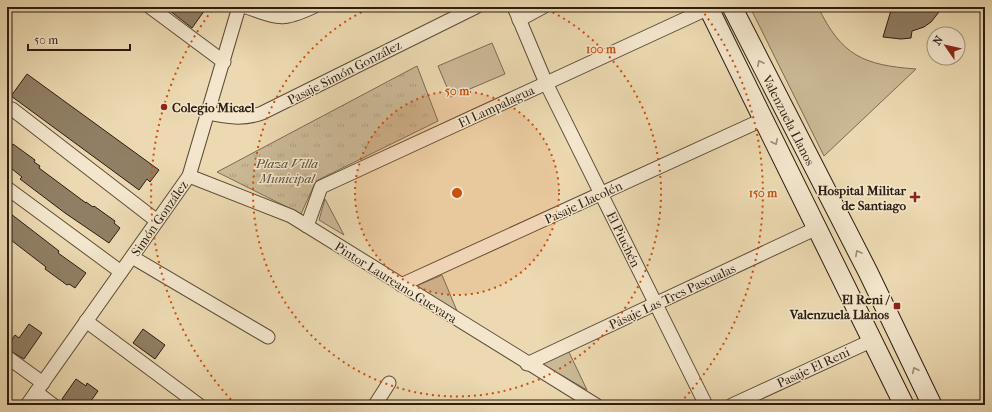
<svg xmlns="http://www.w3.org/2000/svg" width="992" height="412" font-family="'IM FELL French Canon',serif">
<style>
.grass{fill:#cbb996;stroke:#7c6b54}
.park{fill:url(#park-tufts);stroke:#7c6b54}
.building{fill:#907f64;stroke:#2c1d11}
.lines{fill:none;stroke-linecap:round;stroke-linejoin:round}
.street-casing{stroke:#5c4c39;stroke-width:15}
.secondary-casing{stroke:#2c1d11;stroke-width:21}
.street{stroke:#f3e6cc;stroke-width:13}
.secondary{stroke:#f3e6cc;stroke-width:19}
.oneway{stroke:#998c78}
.ring{fill:none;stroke:#cc500d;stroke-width:2;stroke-dasharray:2 4}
.poi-dot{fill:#8f2418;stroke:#f3e6cc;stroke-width:1.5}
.labels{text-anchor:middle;stroke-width:3;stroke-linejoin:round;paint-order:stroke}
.street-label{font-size:13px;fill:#2c1d11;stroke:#f3e6cc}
.poi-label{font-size:13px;font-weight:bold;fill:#2c1d11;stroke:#f3e6cc;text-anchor:end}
.park-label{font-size:13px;font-style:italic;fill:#5c4c39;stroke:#f3e6cc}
.centre{fill:#cc500d;stroke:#f3e6cc;stroke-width:2}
.ring-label{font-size:12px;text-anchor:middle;font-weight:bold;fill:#cc500d;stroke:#f3e6cc;stroke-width:3;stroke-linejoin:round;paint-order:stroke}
</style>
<defs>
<pattern id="park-tufts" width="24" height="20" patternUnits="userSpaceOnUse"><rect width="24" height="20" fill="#cbb996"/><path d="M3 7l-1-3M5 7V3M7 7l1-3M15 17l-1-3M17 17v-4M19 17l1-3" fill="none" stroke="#ae9f80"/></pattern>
</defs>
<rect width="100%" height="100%" fill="#ecd9b1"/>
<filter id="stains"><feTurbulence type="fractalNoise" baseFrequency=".005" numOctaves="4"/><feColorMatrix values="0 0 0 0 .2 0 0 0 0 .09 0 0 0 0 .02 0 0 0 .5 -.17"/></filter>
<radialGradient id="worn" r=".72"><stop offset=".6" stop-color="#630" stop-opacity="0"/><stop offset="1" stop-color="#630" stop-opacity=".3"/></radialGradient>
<g class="grass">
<path d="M750,7h68c24,49 45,58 98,62l-92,87z"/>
<polygon points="492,43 505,74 451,97 438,66"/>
<polygon points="325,199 344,235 319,220"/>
<polygon points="442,275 457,311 414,287"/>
<polygon points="568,350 587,390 541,363"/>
</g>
<polygon class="park" points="417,66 438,121 316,181 301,214 217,172"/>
<g class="building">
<polygon points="165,7 207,7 192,28"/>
<polygon points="892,7 943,7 931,22 924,27 912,31 911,38 901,39 883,37"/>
<polygon points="27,74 159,170 150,182 147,179 139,190 11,96"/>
<polygon points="7,142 12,146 13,144 35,160 34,162 40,166 39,168 86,203 86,202 93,207 94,206 115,221 114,223 120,228 109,243 65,213 20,179 22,177 7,165"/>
<polygon points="11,214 59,251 58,253 86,273 75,288 69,284 67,285 45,269 46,267 7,237 7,220"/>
<polygon points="29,324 42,333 24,359 7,349 7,347 15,335 19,338"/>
<polygon points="143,329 165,345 155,359 133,343"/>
<polygon points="76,379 86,386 87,383 98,391 88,405 70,405 62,399"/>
</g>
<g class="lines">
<g class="street-casing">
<g id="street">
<polyline points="150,7 224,62"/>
<path d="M246,7c33,11 34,15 67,0"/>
<polyline points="514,7 546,83 706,405"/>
<polyline points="519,20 543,7"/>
<polyline points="12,109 157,221"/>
<path d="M208,113c19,4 35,7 54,0l214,-106"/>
<polyline points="189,176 291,216 596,405"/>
<polyline points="7,188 121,272"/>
<polyline points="307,226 321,187 709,8"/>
<polyline points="132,257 268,337"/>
<polyline points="401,285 764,119"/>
<polyline points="86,321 199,405"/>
<polyline points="7,357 43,383"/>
<polyline points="527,364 817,228"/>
<polyline points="36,392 53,405"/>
<polyline points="27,405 189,176 239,7"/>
<polyline points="375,405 389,383"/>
<polyline points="732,405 873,340"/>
</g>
</g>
<g class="secondary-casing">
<g id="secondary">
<polyline points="708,7 904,405"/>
<polyline points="732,7 868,272 932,405"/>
</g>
</g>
<use href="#street" class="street"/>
<use href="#secondary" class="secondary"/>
</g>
<defs><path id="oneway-chevron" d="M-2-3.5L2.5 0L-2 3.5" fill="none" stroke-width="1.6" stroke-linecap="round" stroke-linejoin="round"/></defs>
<g class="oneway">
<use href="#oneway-chevron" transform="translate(760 63) rotate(-117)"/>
<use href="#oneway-chevron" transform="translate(775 142) rotate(64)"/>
<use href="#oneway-chevron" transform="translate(858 253) rotate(-118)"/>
<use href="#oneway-chevron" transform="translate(915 370) rotate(-116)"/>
</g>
<circle cx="457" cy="193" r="102" fill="#cc500d" fill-opacity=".12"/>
<g class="ring">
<circle cx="457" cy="193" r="102"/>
<path d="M542 7A204 204 0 1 1 372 7"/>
<path d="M235 404A306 306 0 0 1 213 9M701 9A306 306 0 0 1 679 404"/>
</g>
<g class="poi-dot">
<circle cx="164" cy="107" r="4"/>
<path d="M913 191h4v4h4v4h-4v4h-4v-4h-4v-4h4z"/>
<rect x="893" y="302" width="8" height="8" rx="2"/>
</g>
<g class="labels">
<g class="street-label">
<text transform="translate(344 72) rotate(-27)" y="5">Pasaje Simón González</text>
<text transform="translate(496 106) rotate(-25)" y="5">El Lampalagua</text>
<text transform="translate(789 120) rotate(63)" y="5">Valenzuela Llanos</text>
<text transform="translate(583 202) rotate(-25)" y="5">Pasaje Llacolén</text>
<text transform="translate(159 218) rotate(-55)" y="5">Simón González</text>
<text transform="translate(624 239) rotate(64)" y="5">El Piuchén</text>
<text transform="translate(396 282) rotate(32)" y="5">Pintor Laureano Guevara</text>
<text transform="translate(672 296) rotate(-25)" y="5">Pasaje Las Tres Pascualas</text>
<text transform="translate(813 367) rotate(-25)" y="5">Pasaje El Reni</text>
</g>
<g class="poi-label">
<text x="172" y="112" text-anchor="start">Colegio Micael</text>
<text x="906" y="195">Hospital Militar<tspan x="906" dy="15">de Santiago</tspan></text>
<text x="889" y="304">El Reni /<tspan x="889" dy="15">Valenzuela Llanos</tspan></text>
</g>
<g class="park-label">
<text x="287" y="168">Plaza Villa<tspan x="287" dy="15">Municipal</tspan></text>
</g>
</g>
<circle cx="457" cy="193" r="6" class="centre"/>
<g class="ring-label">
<text x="601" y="53">100 m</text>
<text x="457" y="95">50 m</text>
<text x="763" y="197">150 m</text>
</g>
<rect width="992" height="412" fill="none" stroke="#ecd9b1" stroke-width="24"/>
<rect x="8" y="8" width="976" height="396" fill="none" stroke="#2c1d11" stroke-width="2"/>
<rect x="12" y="12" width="968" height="388" fill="none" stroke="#2c1d11"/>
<g transform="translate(946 46) rotate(304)"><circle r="19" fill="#f3e6cc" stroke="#a39681"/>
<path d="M0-3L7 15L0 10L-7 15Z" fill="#8f2418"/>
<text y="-6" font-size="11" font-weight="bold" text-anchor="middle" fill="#2c1d11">N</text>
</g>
<path d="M28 44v6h102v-6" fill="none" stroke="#2c1d11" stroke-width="2"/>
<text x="34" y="44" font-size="12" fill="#2c1d11" stroke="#f3e6cc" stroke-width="3" paint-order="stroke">50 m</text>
<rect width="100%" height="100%" filter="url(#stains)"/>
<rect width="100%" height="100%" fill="url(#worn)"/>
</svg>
